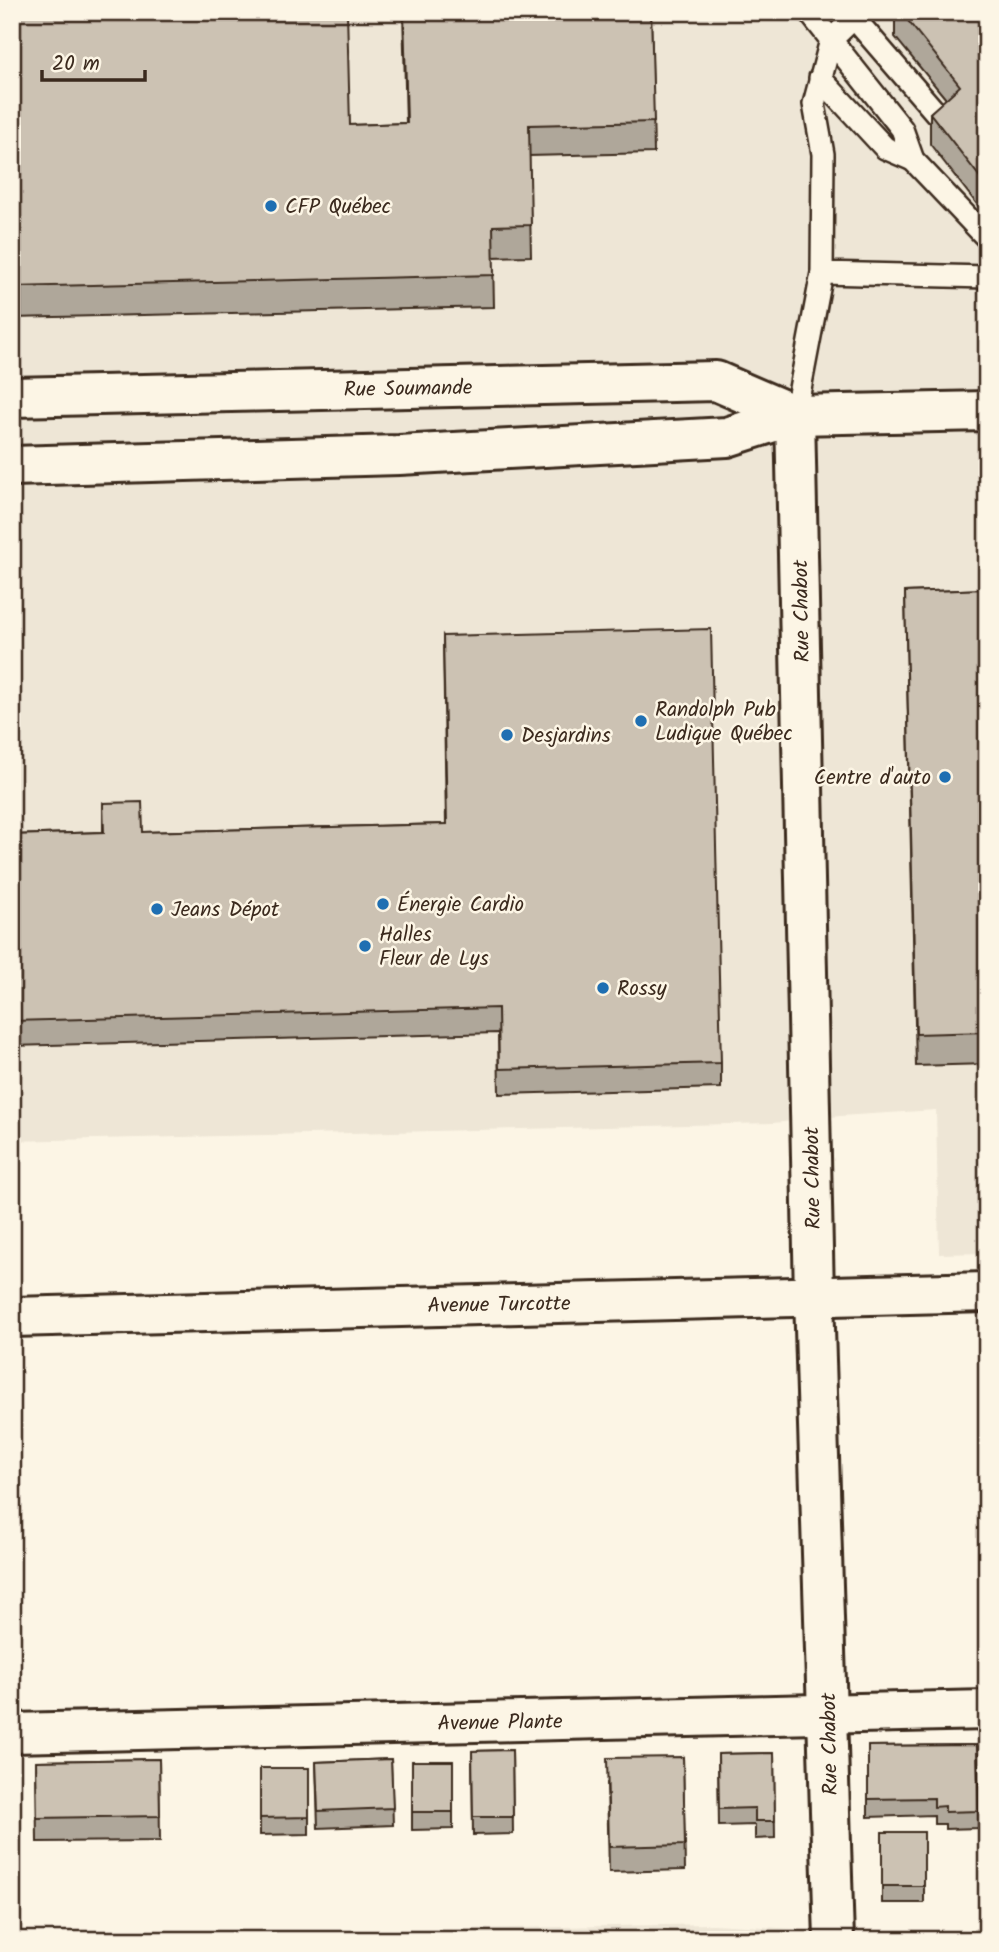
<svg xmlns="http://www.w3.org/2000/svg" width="999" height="1952" font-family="Kalam,sans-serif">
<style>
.built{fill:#eee6d6}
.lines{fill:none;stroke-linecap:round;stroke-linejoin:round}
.lane-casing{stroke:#3b2a1e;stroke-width:26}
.street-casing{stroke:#3b2a1e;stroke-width:44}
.secondary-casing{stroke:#3b2a1e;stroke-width:44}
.lane{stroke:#fcf5e5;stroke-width:21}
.street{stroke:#fcf5e5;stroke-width:38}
.secondary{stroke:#fcf5e5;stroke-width:38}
.wall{fill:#afa79a;stroke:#3b2a1e;stroke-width:2}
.building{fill:#ccc2b3;stroke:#3b2a1e;stroke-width:2}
.poi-dot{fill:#1f6fb2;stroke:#fcf5e5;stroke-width:2.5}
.labels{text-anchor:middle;stroke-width:5;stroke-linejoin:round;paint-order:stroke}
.poi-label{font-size:21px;fill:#3b2a1e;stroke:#fcf5e5;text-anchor:start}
.street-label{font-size:21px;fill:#3b2a1e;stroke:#fcf5e5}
</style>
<rect width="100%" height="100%" fill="#fcf5e5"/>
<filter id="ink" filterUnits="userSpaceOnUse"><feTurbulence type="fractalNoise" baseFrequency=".0143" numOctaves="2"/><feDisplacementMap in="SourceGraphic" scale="14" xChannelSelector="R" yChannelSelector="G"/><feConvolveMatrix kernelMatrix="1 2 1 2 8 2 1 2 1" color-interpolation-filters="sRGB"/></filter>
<g filter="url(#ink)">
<g class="built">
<polygon points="12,12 987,12 987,1253 939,1254 936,1110 840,1116 773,1123 12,1141"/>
<polygon points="713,1924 796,1929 796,1940 12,1940 12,1938"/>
</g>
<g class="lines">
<g class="lane-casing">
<g id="lane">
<polyline points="809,12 902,129 913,160 987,238"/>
<polyline points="860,12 831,40 814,104 823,154 822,273 987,277"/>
<polyline points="854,18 936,113"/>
<polyline points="820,78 885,148 913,160"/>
<polyline points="795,415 822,273"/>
</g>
</g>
<g class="street-casing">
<polyline id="street" points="12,1317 987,1292"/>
</g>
<g class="secondary-casing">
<g id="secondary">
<polyline points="12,397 716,381 795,415"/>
<polyline points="795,415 814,1296 834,1940"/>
<polyline points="12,466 399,455 727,437 795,415 987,411"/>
<polyline points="12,1733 987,1710"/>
</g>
</g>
<use href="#lane" class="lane"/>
<use href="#street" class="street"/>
<use href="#secondary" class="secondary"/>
</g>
<g class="wall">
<polygon points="12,12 350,125 406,123 403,12 651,12 654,153 529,156 531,256 493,257 494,307 12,318"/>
<polygon points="895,12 987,12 987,217 930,144 930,113 946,99 895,37"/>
<polygon points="987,589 987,1064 916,1066 905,592"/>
<polygon points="443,636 721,1063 721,1088 499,1094 498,1033 12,1046 12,835 103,832 103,803 143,832 446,824"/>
<polygon points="977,1745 979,1828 945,1829 945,1824 934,1824 934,1815 868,1817 868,1746"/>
<polygon points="512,1750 513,1834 473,1835 472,1751"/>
<polygon points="774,1753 775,1838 755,1839 755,1825 719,1826 718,1754"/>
<polygon points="683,1757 685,1870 609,1872 607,1783"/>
<polygon points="159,1759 160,1841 37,1842 36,1761"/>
<polygon points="391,1759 393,1825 318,1828 316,1762"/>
<polygon points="412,1761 453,1761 453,1829 412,1830"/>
<polygon points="260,1768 309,1768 309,1834 260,1835"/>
<rect x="882" y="1832" width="42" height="71"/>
</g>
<g class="building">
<polygon points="12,12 347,12 350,125 407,123 404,12 651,12 654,122 529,125 531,225 493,226 494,275 12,287"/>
<polygon points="901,12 980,12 987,21 987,186 930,113 960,86"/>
<polygon points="980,12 987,12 987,21"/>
<polygon points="987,589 987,1032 916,1034 905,592"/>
<polygon points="711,629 721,1063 499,1069 498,1008 12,1021 12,835 104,832 103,803 142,802 143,832 447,824 443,636"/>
<polygon points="977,1745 979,1811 945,1812 945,1806 934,1807 934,1798 868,1799 868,1746"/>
<polygon points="512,1750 513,1817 473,1817 472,1751"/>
<polygon points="774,1753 775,1821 755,1821 755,1808 719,1809 718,1754"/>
<polygon points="683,1757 685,1845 609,1847 607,1758"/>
<polygon points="159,1759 160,1816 37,1818 36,1761"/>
<polygon points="391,1759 393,1808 318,1811 316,1762"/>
<rect x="412" y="1761" width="41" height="51"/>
<polygon points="260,1768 309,1768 309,1817 260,1818"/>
<rect x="882" y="1832" width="42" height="54"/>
</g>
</g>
<g class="poi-dot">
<circle cx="271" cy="206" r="7"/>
<circle cx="641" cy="721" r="7"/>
<circle cx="507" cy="735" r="7"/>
<circle cx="945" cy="777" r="7"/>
<circle cx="383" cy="904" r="7"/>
<circle cx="157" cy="909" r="7"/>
<circle cx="365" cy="946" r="7"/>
<circle cx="603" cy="988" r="7"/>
</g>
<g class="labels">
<g class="poi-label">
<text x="285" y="213">CFP Québec</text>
<text x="655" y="716">Randolph Pub<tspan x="655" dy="24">Ludique Québec</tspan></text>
<text x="521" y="742">Desjardins</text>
<text x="931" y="784" text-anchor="end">Centre d'auto</text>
<text x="397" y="911">Énergie Cardio</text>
<text x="171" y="916">Jeans Dépot</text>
<text x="379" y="941">Halles<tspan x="379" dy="24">Fleur de Lys</tspan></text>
<text x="617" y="995">Rossy</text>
</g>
<g class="street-label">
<text transform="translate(408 388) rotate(-1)" y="7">Rue Soumande</text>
<text transform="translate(801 611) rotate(-91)" y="7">Rue Chabot</text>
<text transform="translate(812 1178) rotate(-91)" y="7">Rue Chabot</text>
<text transform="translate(499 1304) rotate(-1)" y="7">Avenue Turcotte</text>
<text transform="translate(500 1722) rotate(-1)" y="7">Avenue Plante</text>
<text transform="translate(829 1744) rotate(-91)" y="7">Rue Chabot</text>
</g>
</g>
<rect width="999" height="1952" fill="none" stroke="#fcf5e5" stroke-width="42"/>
<rect x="21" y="21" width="957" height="1910" fill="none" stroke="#3b2a1e" stroke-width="2.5" filter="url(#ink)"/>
<path d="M42 70v10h103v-10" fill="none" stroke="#3b2a1e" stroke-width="3.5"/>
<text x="52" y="70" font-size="21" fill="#3b2a1e" stroke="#fcf5e5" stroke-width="5" paint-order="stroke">20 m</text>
</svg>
